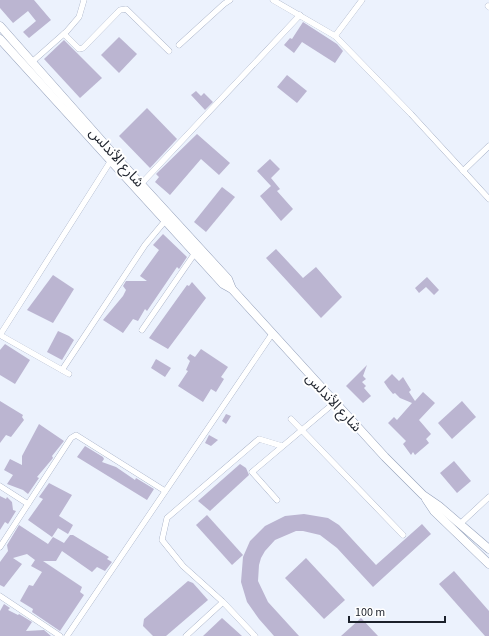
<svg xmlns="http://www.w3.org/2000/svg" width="489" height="636" font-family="'Source Sans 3','Noto Sans Arabic',sans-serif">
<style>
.building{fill:#bbb5d1}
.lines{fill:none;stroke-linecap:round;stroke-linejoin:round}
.street-casing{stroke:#94a0ba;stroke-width:6}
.secondary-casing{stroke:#94a0ba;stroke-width:9}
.street{stroke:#fff;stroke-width:5.5}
.secondary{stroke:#fff;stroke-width:8}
.labels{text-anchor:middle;stroke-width:4;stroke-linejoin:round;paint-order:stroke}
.street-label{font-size:14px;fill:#1c212b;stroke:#fff}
</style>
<rect width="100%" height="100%" fill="#ecf2fd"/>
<g class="building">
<polygon points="0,0 34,0 51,20 29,38 23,32 36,21 28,11 13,23 0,8"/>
<polygon points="303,22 337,44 343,51 335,63 302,42 294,53 284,45 290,38 292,39"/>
<polygon points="119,37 137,54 119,73 101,55"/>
<polygon points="64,40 102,78 80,98 44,59"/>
<polygon points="287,75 307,91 297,103 277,87"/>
<polygon points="196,91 201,96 204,93 213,102 205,110 191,95"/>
<polygon points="147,108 177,139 150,168 119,136"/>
<polygon points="197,134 230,163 219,175 201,159 170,195 155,182 159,177 156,174"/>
<polygon points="270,159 280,169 271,178 280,189 277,191 293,209 281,221 260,196 271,186 257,171"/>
<polygon points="222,187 235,197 206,232 194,222"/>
<polygon points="163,234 187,257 179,269 177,267 147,311 145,309 138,321 133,319 123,333 103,320 123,296 126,290 123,286 126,281 147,281 140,276 159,250 153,245"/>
<polygon points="276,249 303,278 316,267 342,297 321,318 266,258"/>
<polygon points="53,275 74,289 53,323 27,310"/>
<polygon points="427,277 439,290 434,295 426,287 419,293 415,288"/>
<polygon points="192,282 206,298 168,349 149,338 187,285 189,286"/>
<polygon points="58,331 69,336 74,340 62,360 47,352"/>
<polygon points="5,344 30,360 15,384 0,375 0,350"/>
<polygon points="201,349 228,367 221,377 224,379 216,392 211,389 203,402 178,386 188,371 186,370 190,361 187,358 190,354 195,357"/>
<polygon points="156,359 171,368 165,377 151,368"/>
<polygon points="367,365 363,376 366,379 362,382 366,386 364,388 371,396 363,403 346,386"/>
<polygon points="392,374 399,381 403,377 411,390 409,392 415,401 423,392 435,403 419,420 431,434 426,439 429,443 415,455 413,452 411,455 403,444 406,441 388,423 394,417 397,420 412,403 400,398 395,393 393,394 388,388 384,382"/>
<polygon points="0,401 23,415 22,417 24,420 11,437 6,435 0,443"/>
<polygon points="462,401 476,417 452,439 438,423"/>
<polygon points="226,414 231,416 226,424 222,421"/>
<polygon points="39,424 64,441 52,456 53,458 37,477 39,478 28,494 23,490 7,484 13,475 4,470 10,459 22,465 22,456"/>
<polygon points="209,435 218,440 211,446 205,443"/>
<polygon points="85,446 103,457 104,459 102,462 116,467 135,480 136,478 154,489 147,500 77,457"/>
<polygon points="454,461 471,481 457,493 440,473"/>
<polygon points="240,464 246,468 249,475 210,511 198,501"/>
<polygon points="49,483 72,495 59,516 73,525 68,534 58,528 52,537 28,520 43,499 39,497"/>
<polygon points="0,496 6,499 7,497 12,502 13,510 16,511 8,524 5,522 0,530"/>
<polygon points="304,514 328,518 339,525 376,565 422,524 431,534 373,587 337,548 320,535 303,531 296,531 275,540 265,551 261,558 259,565 258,581 268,602 299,636 274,636 259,619 247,602 241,582 243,557 250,541 265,526 285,516"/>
<polygon points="207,515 243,555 232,565 196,525"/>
<polygon points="19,525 48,544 53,537 64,543 70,535 73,535 109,557 107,559 112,562 105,571 97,567 92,572 62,551 56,561 43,561 82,587 80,592 84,595 60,631 32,612 33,609 20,601 29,585 33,586 42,572 31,566 35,560 27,554 13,558 22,564 4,587 0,585 0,562 8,551 7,545"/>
<polygon points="306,558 345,600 324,619 285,578"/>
<polygon points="454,571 489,611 489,636 485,636 439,584"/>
<polygon points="188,581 193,583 208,600 166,636 153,636 143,626 144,619"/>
<polygon points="4,604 10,608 8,610 18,615 19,614 32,622 26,631 44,630 51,636 0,636 0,611"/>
<polygon points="222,618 242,636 203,636"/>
<polygon points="361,618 378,636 341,636"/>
</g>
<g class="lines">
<g class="street-casing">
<g id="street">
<polyline points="273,0 335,36 411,114 489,199"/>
<polyline points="488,6 489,7"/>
<polyline points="64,34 79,49 83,48 120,10 126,9 169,51"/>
<polyline points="335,36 362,0"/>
<polyline points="179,45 224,4 230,0"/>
<polyline points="32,62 67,31 79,17 84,0"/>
<polyline points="463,171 489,146"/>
<polyline points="141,184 300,15"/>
<polyline points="142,330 195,253"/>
<polyline points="0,335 110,162"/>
<polyline points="0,335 69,374"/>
<polyline points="62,370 145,245 165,221"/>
<polyline points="291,419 403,535"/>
<polyline points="0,486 28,504"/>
<polyline points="277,500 252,472 334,403"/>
<polyline points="460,524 489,497"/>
<polyline points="0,547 71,438 76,435 165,491"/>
<polyline points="0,596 60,636"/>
<polyline points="67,636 272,334"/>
<polyline points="186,636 223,602"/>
<polyline points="255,636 223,602 183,566 162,540 167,518 259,439 282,446"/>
</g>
</g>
<g class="secondary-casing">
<g id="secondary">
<polyline points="0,26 116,157 228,279 232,289 385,457 423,495 439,506 489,549"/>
<polyline points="0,39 223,284 232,289"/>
<polyline points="426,499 434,511 489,564"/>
</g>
</g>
<use href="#street" class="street"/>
<use href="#secondary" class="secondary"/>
</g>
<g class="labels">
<g class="street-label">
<text transform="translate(117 157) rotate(48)" y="5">شارع الأندلس</text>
<text transform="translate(334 402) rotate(47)" y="5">شارع الأندلس</text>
</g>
</g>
<path d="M349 616v6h96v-6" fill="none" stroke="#1c212b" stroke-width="2"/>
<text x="355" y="616" font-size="12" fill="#1c212b" stroke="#ffffff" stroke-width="3" paint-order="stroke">100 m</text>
</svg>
